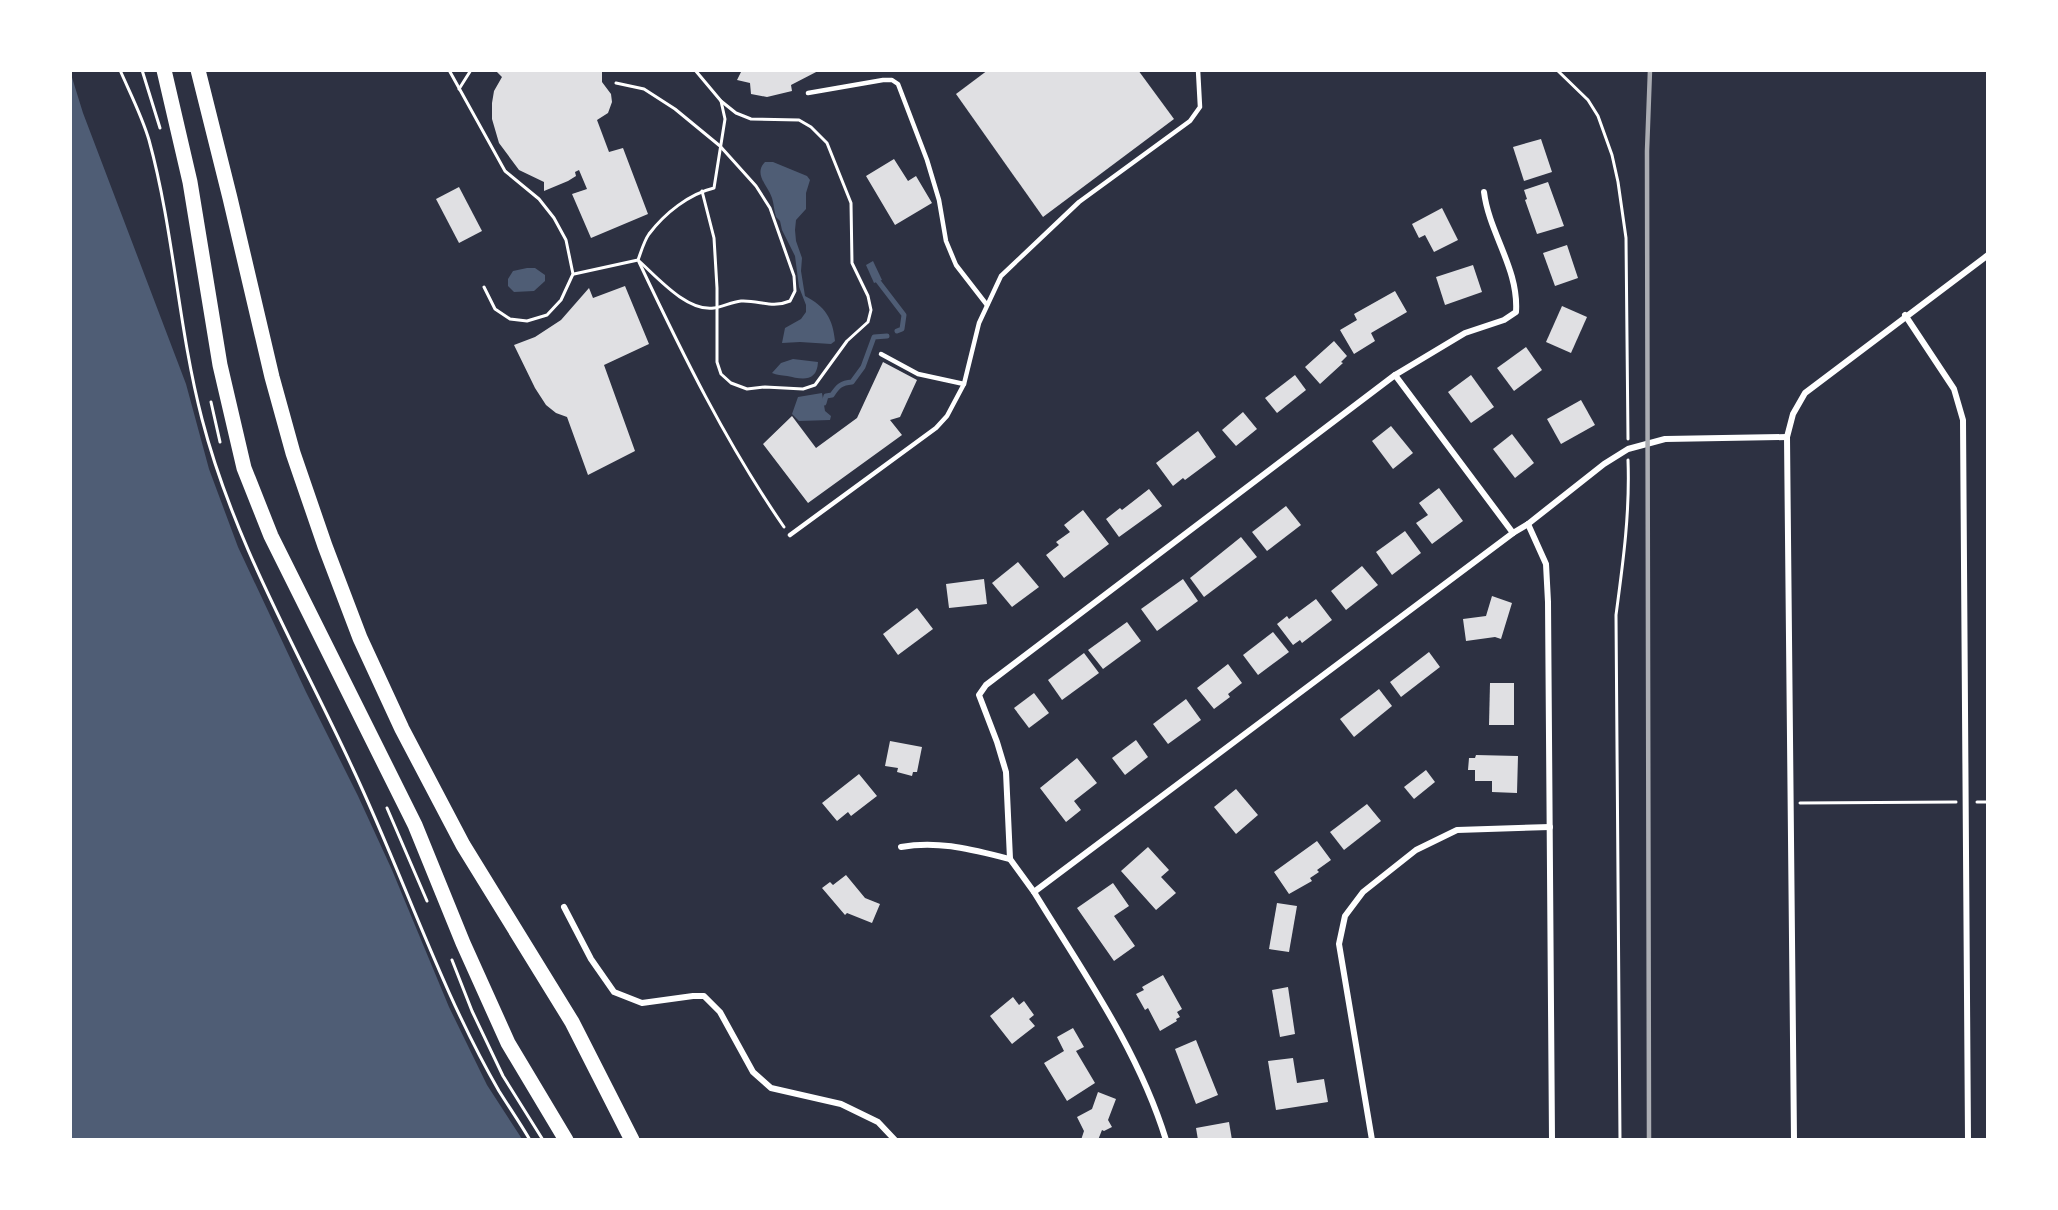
<svg xmlns="http://www.w3.org/2000/svg" width="2058" height="1210" font-family="'Golos Text',sans-serif">
<style>
.water{fill:#4f5d75}
.lines{fill:none;stroke-linecap:round;stroke-linejoin:round}
.stream{stroke:#4f5d75;stroke-width:5}
.building{fill:#e0e0e3}
.path{stroke:#fff;stroke-width:3}
.service{stroke:#fff;stroke-width:4.5}
.minor{stroke:#fff;stroke-width:6}
.primary{stroke:#fff;stroke-width:15}
.rail{stroke:#abadb3;stroke-width:4.5}
</style>
<rect width="100%" height="100%" fill="#2d3142"/>
<g class="water">
<polygon points="70,71 83,113 186,384 209,469 238,547 306,692 358,796 392,870 449,1007 487,1085 522,1139 71,1139"/>
<path d="M765,162h8l34,14 3,4 -4,13v16l-10,11 -1,10 1,11 6,17 -1,13 4,25c20,10 28,23 30,45l-4,3 -31,-2 -18,1 3,-15 16,-9 5,-7v-7l-7,-18 -4,-31 -13,-26 -2,-9 -4,-4c-2,-6 -2,-13 -4,-19 -4,-12 -19,-24 -7,-36z"/>
<polygon points="873,261 882,280 874,283 866,265"/>
<polygon points="527,268 535,268 545,275 545,281 534,291 514,292 508,286 508,279 513,271"/>
<path d="M793,359l25,3c-1,21 -17,17 -31,14 -6,-1 -10,-1 -15,-3l9,-10z"/>
<polygon points="822,393 825,411 831,416 830,420 799,421 792,414 798,397"/>
</g>
<g class="lines">
<g class="stream">
<polyline points="878,281 904,315 902,329 897,331"/>
<path d="M824,403l2,-7 6,-1c6,-9 9,-12 20,-13l11,-15 11,-30 13,-1"/>
</g>
</g>
<g class="building">
<polygon points="495,70 602,70 602,82 611,94 612,102 608,113 597,120 609,152 623,148 648,214 591,238 572,194 587,189 579,170 575,172 576,176 568,181 544,191 544,182 519,170 499,143 492,119 492,103 494,91 502,77"/>
<polygon points="742,70 820,70 791,85 792,91 767,97 751,94 750,83 737,80"/>
<polygon points="988,70 1138,70 1174,119 1043,217 956,94"/>
<polygon points="1541,139 1552,172 1524,181 1513,147"/>
<polygon points="894,159 908,181 916,176 932,203 895,225 866,176"/>
<polygon points="1548,182 1564,226 1537,234 1525,200 1527,199 1524,190"/>
<polygon points="459,187 482,231 459,243 436,199"/>
<polygon points="1442,208 1458,240 1434,252 1425,235 1419,238 1412,224"/>
<polygon points="1567,245 1578,278 1555,286 1543,253"/>
<polygon points="1473,265 1482,292 1445,305 1436,277"/>
<polygon points="625,286 649,344 604,365 635,451 588,475 567,417 556,413 546,405 535,388 514,345 535,337 561,320 589,288 593,298"/>
<polygon points="1395,291 1407,312 1371,333 1375,341 1354,354 1340,330 1357,320 1354,314"/>
<polygon points="1562,306 1587,317 1571,353 1546,342"/>
<polygon points="1334,341 1347,356 1341,362 1343,363 1320,384 1305,367"/>
<polygon points="1526,347 1542,370 1514,391 1497,368"/>
<polygon points="883,362 917,380 900,417 890,420 902,435 808,503 763,444 792,416 816,448 857,418"/>
<polygon points="1295,375 1306,390 1277,413 1265,398"/>
<polygon points="1471,375 1494,407 1471,423 1448,392"/>
<polygon points="1581,400 1595,425 1561,444 1547,419"/>
<polygon points="1243,412 1257,429 1236,446 1222,430"/>
<polygon points="1391,426 1413,453 1393,469 1372,441"/>
<polygon points="1198,431 1216,457 1185,480 1183,478 1173,486 1156,463"/>
<polygon points="1512,434 1534,463 1515,478 1493,449"/>
<polygon points="1439,488 1463,521 1432,544 1416,523 1428,515 1419,503"/>
<polygon points="1149,489 1162,506 1119,537 1106,519 1120,508 1122,510"/>
<polygon points="1286,506 1301,525 1267,551 1252,532"/>
<polygon points="1083,510 1109,544 1064,578 1046,555 1059,545 1056,542 1070,532 1064,525"/>
<polygon points="1405,531 1421,553 1392,575 1376,552"/>
<polygon points="1241,537 1257,557 1204,597 1190,578"/>
<polygon points="1018,562 1039,587 1012,607 992,583"/>
<polygon points="1362,566 1378,585 1346,610 1331,591"/>
<polygon points="984,579 987,604 949,608 946,584"/>
<polygon points="1183,579 1198,601 1157,631 1141,609"/>
<polygon points="1492,596 1512,603 1501,639 1495,637 1466,641 1463,619 1486,616"/>
<polygon points="1316,599 1332,620 1302,643 1300,640 1293,645 1277,624 1287,616 1289,619"/>
<polygon points="917,608 933,629 898,655 883,634"/>
<polygon points="1127,622 1141,641 1103,669 1088,650"/>
<polygon points="1273,632 1289,652 1258,675 1243,655"/>
<polygon points="1429,652 1440,667 1401,697 1390,682"/>
<polygon points="1084,653 1099,673 1062,700 1048,680"/>
<polygon points="1228,664 1242,683 1228,694 1230,697 1214,709 1197,688"/>
<polygon points="1490,683 1514,683 1514,725 1489,725"/>
<polygon points="1379,689 1392,706 1354,737 1340,719"/>
<polygon points="1034,693 1049,713 1029,728 1014,708"/>
<polygon points="1186,699 1201,720 1168,744 1153,724"/>
<polygon points="1136,740 1148,757 1125,775 1112,758"/>
<polygon points="890,741 922,747 917,772 913,772 912,776 897,772 898,768 885,766"/>
<polygon points="1476,755 1518,756 1517,793 1492,792 1492,781 1475,781 1475,770 1468,770 1469,758 1475,758"/>
<polygon points="1077,758 1097,783 1074,801 1081,810 1066,822 1040,788"/>
<polygon points="1426,770 1435,782 1414,799 1404,787"/>
<polygon points="859,774 877,796 851,816 848,812 837,821 822,803"/>
<polygon points="1236,789 1258,815 1236,834 1214,807"/>
<polygon points="1367,804 1381,821 1344,850 1330,832"/>
<polygon points="1317,841 1331,860 1317,870 1319,872 1310,878 1312,881 1289,894 1274,872"/>
<polygon points="1148,847 1169,870 1161,877 1176,893 1156,910 1121,871"/>
<polygon points="846,875 865,898 880,904 872,923 847,913 845,915 822,888 830,882 833,885"/>
<polygon points="1113,883 1129,906 1114,916 1135,946 1114,961 1077,908"/>
<polygon points="1277,903 1297,906 1289,952 1269,949"/>
<polygon points="1163,975 1182,1009 1177,1012 1180,1017 1176,1019 1177,1021 1160,1031 1148,1008 1145,1010 1136,994 1144,990 1142,987"/>
<polygon points="1288,987 1295,1034 1280,1037 1272,990"/>
<polygon points="1013,997 1019,1005 1024,1001 1034,1015 1029,1019 1035,1026 1012,1044 990,1016"/>
<polygon points="1073,1028 1084,1047 1076,1051 1095,1083 1067,1101 1044,1063 1064,1051 1057,1037"/>
<polygon points="1196,1040 1218,1095 1196,1104 1175,1049"/>
<polygon points="1293,1058 1297,1083 1324,1079 1328,1102 1276,1110 1268,1061"/>
<polygon points="1098,1092 1116,1099 1108,1120 1112,1127 1104,1131 1102,1130 1098,1140 1081,1140 1084,1131 1077,1117 1092,1109"/>
<polygon points="1229,1122 1232,1140 1198,1140 1196,1128"/>
</g>
<g class="lines">
<g class="path">
<path d="M120,70c10,23 22,46 29,70 25,91 29,187 53,279 32,124 98,235 151,350 50,106 87,220 146,322 10,16 21,32 31,49"/>
<polyline points="142,70 160,128"/>
<polyline points="449,70 505,171 539,199 554,218 566,240 573,274 561,300 547,315 527,321 510,319 495,309 484,287"/>
<polyline points="1557,70 1588,100 1598,116 1612,155 1618,182 1626,238 1628,439"/>
<path d="M616,83l28,6 31,20 45,37 36,40 14,22 24,68 1,15 -5,10c-19,8 -30,-1 -49,0 -10,1 -18,6 -27,7 -27,4 -57,-31 -76,-48"/>
<polyline points="459,89 471,70"/>
<polyline points="702,191 714,238 717,288 717,362 721,374 731,383 747,389 765,387 803,389 815,385 847,341 868,322 871,310 868,296 852,263 851,203 827,143 811,127 799,120 751,119 736,113 721,101"/>
<path d="M639,262c43,91 87,181 145,265"/>
<path d="M574,274l64,-14c3,-8 6,-19 11,-26 16,-21 40,-40 65,-46l11,-69 -4,-18 -26,-31"/>
<polyline points="211,402 220,442"/>
<polyline points="1977,802 1988,802"/>
<polyline points="1800,803 1956,802"/>
<polyline points="387,808 427,901"/>
<polyline points="452,960 472,1011 503,1076 543,1140"/>
<path d="M1620,1140l-4,-525c7,-52 14,-102 12,-155"/>
</g>
<g class="service">
<polyline points="808,93 883,80 892,80 898,84 927,160 939,200 946,241 956,265 987,305"/>
<polyline points="881,354 918,374 964,384"/>
<polyline points="790,535 936,428 947,416 964,384 979,323 1001,276 1079,202 1190,121 1200,107 1198,70"/>
</g>
<g class="minor">
<polyline points="1905,315 1954,389 1963,420 1968,1140"/>
<path d="M1395,375l70,-42 39,-13 12,-8c3,-43 -27,-79 -32,-120"/>
<polyline points="1528,524 1546,564 1548,602 1552,1140"/>
<path d="M901,847c38,-7 72,3 109,12"/>
<polyline points="1034,892 1010,859 1006,772 997,742 979,695 986,685 1395,375 1513,533"/>
<polyline points="564,907 591,959 614,992 642,1003 693,996 704,996 720,1012 753,1072 771,1088 841,1104 878,1122 895,1140"/>
<path d="M1166,1140c-28,-91 -83,-168 -132,-248l479,-359 15,-9 76,-60 24,-15 37,-10 122,-2"/>
<polyline points="1372,1140 1339,944 1345,916 1363,892 1416,850 1457,830 1550,827"/>
<polyline points="1794,1140 1787,437 1793,414 1805,393 1988,255"/>
</g>
<g class="primary">
<polyline points="164,70 190,182 220,365 244,468 271,536 415,825 463,943 508,1043 566,1140"/>
<polyline points="198,70 230,198 272,377 293,453 325,546 360,638 402,729 463,845 572,1022 632,1140"/>
</g>
<polyline class="rail" points="1649,1140 1647,151 1650,70"/>
</g>
<rect width="2058" height="1210" fill="none" stroke="#ffffff" stroke-width="144"/>
</svg>
